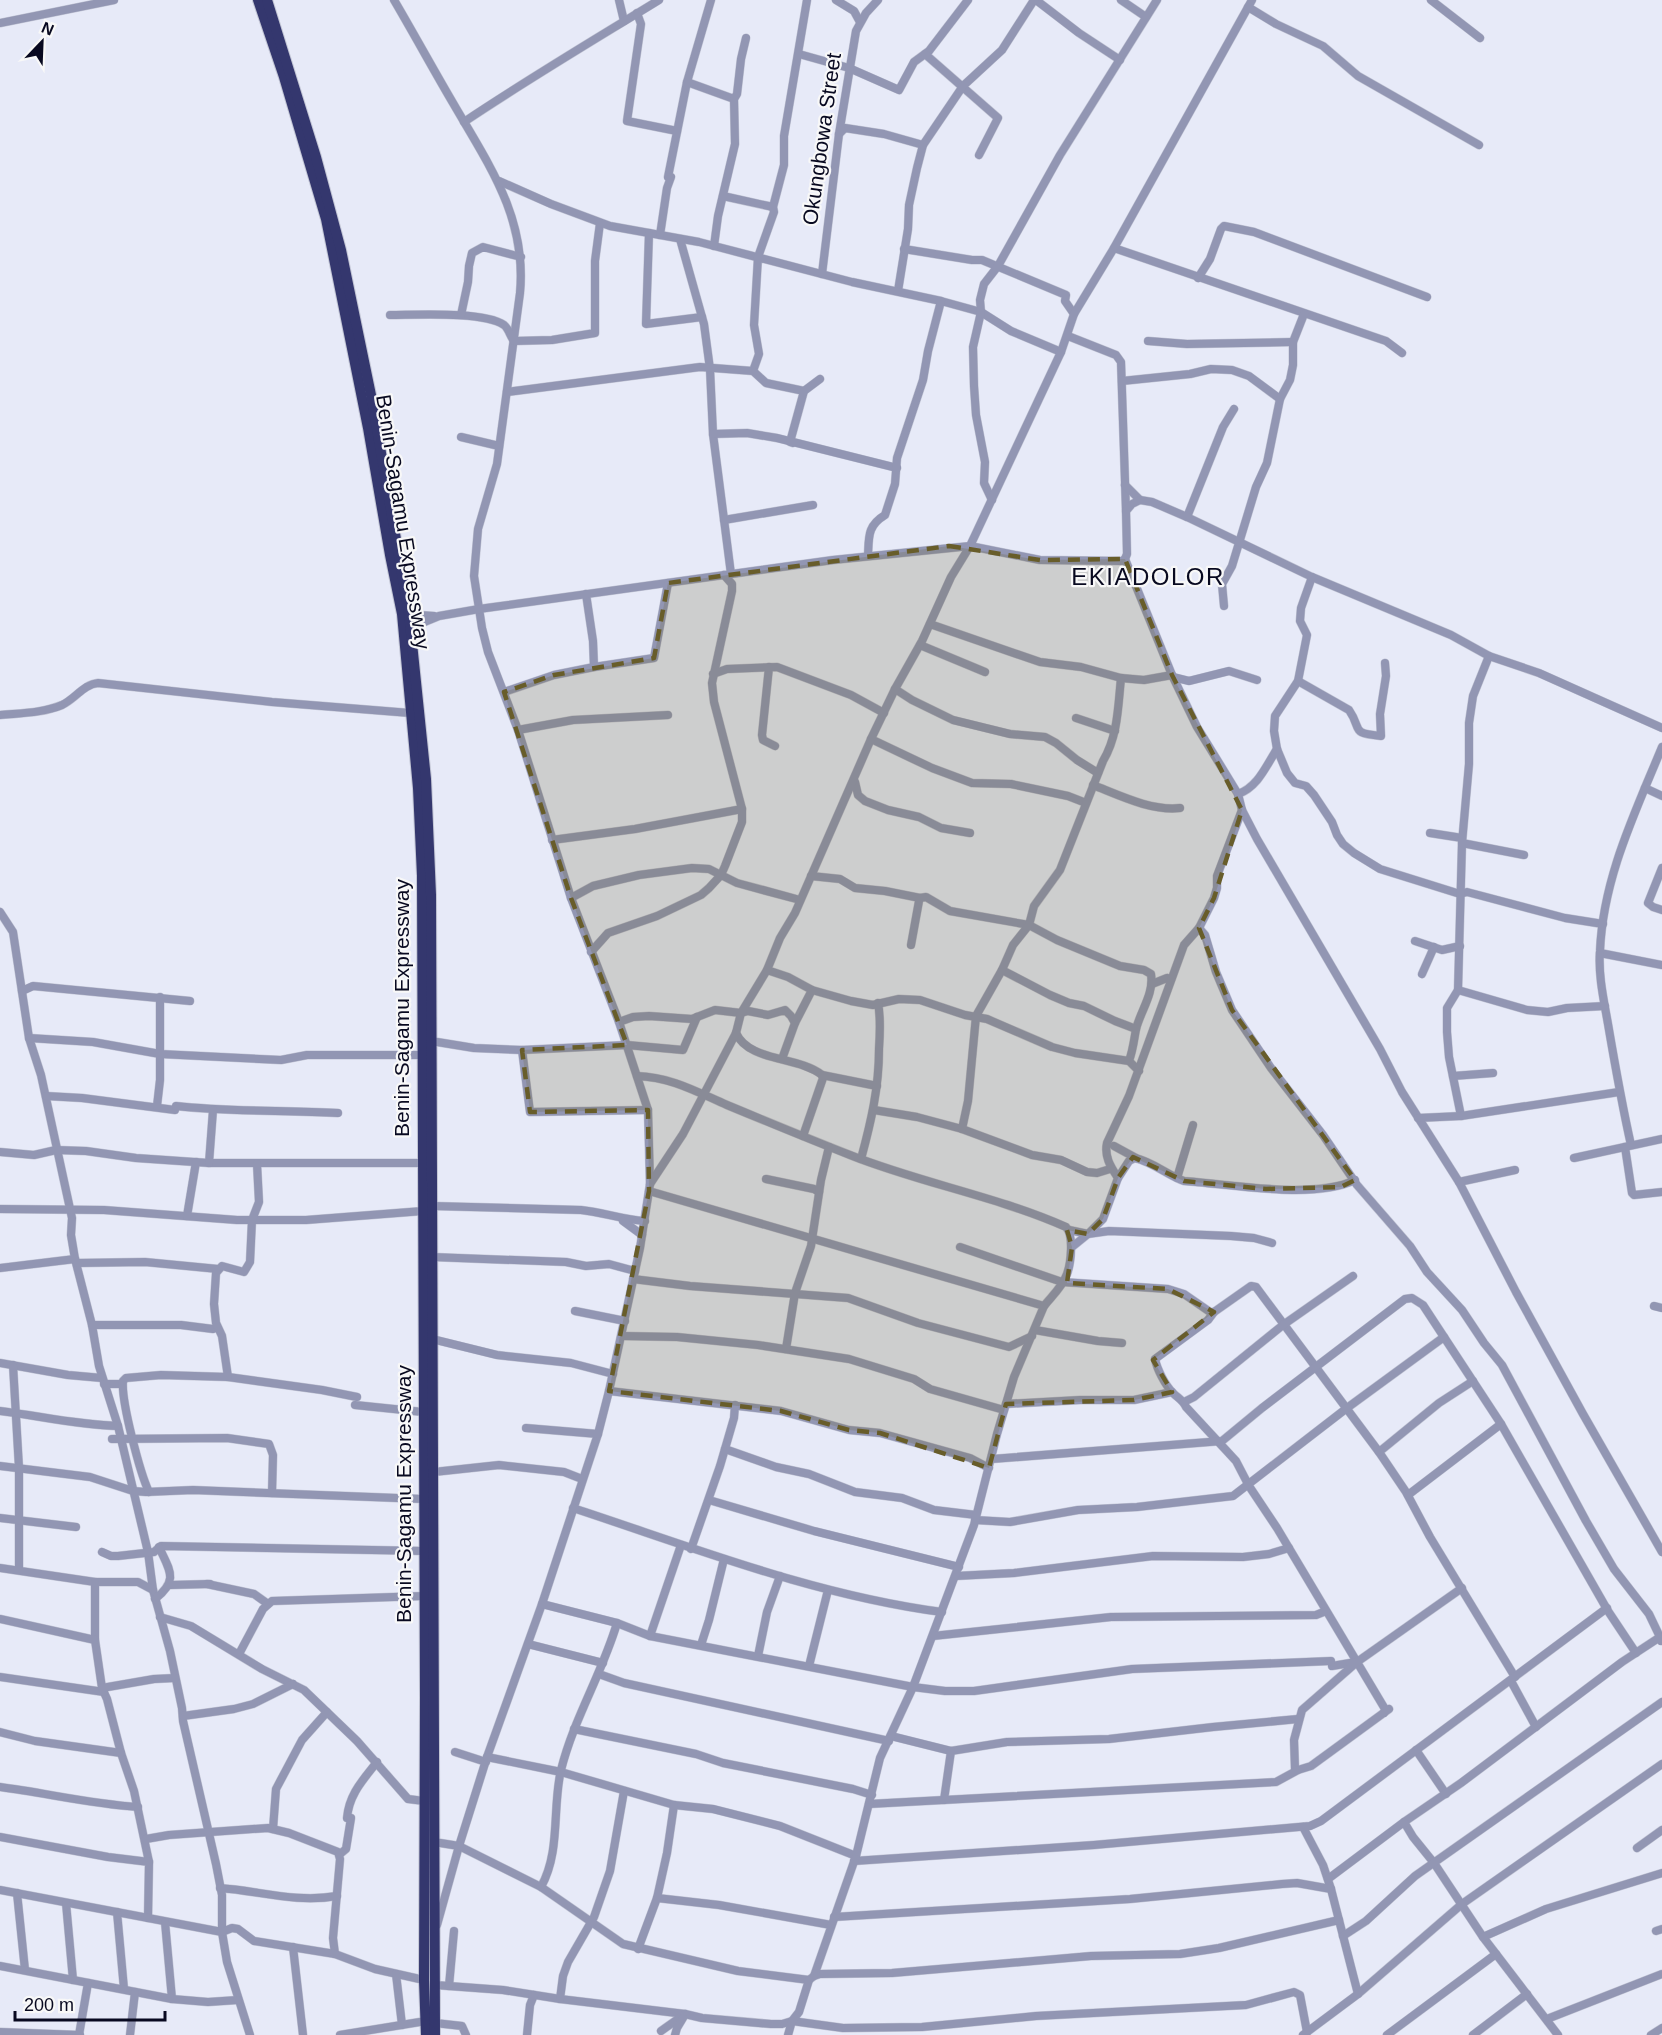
<svg xmlns="http://www.w3.org/2000/svg" width="1662" height="2035" font-family="Helvetica,sans-serif">
<style>
.lines{fill:none;stroke-linecap:round;stroke-linejoin:round}
.minor-casing{stroke:#c3c6d5;stroke-width:9}
.highway-casing{stroke:#c3c6d5;stroke-width:12}
.minor{stroke:#9296b3;stroke-width:8}
.highway{stroke:#34376e;stroke-width:10}
.marked{fill:#685d2a;fill-opacity:0.2;stroke:#685d2a;stroke-width:4.5;stroke-dasharray:12 8;stroke-linejoin:round}
.labels{text-anchor:middle;stroke-width:4.5;stroke-linejoin:round;paint-order:stroke}
.street-label{font-size:21px;fill:#080920;stroke:#f8f8f8}
.quarter-label{font-size:24px;letter-spacing:1.5px;fill:#080920;stroke:#f8f8f8}
</style>
<rect width="100%" height="100%" fill="#e7eaf8"/>
<g class="lines">
<g class="minor-casing">
<g id="minor">
<path d="M394,0c20,34 39,69 59,103 36,62 74,115 67,190l-23,171 -19,65 -4,47 8,52 6,24 30,78 53,168 48,124 29,88 2,74 -10,64 -31,143 -11,43 -56,170 -55,153 -28,89 -22,79"/>
<polyline points="619,0 624,21"/>
<polyline points="836,0 854,11 860,22"/>
<polyline points="1036,0 1079,33 1120,60"/>
<polyline points="1121,0 1146,17"/>
<polyline points="1431,0 1480,38"/>
<polyline points="1248,7 1276,24 1323,46 1358,76 1479,145"/>
<polyline points="637,13 641,24 627,121 677,131"/>
<polyline points="0,23 114,0"/>
<polyline points="799,54 849,68 899,90 914,62 929,51 968,0"/>
<polyline points="925,54 998,118 979,155"/>
<polyline points="687,82 734,99"/>
<path d="M464,122c64,-43 130,-82 195,-122"/>
<polyline points="839,134 845,128 884,134 923,145 917,168 909,205 908,229 898,291"/>
<polyline points="923,145 963,86 1002,50 1034,0"/>
<polyline points="668,177 687,82 711,0"/>
<polyline points="499,181 551,204 610,226 699,242 852,282 941,301 981,312 1011,331 1061,352"/>
<polyline points="723,196 773,207"/>
<polyline points="649,233 646,324 702,317"/>
<polyline points="660,235 667,188 671,177"/>
<polyline points="680,239 704,324 710,369 713,434 731,574"/>
<polyline points="714,246 718,216 735,144 734,99 737,94 741,59 746,38"/>
<polyline points="1114,248 1386,341 1402,353"/>
<polyline points="904,249 972,260 982,260 1066,295 1065,301 1074,314"/>
<polyline points="822,274 839,134 856,31 866,13 878,0"/>
<polyline points="1198,278 1210,259 1221,229 1224,226 1254,232 1427,297"/>
<path d="M390,315c26,0 94,-4 114,10 5,4 6,11 10,16l38,-1 43,-7v-72l5,-38"/>
<polyline points="461,315 468,282 469,266 472,253 483,247 521,257"/>
<polyline points="1068,336 1116,355 1121,362 1126,511"/>
<polyline points="1148,341 1187,344 1293,342"/>
<polyline points="753,371 759,354 754,325 758,257 774,212 773,207 784,165 784,136 807,0"/>
<polyline points="1122,381 1190,374 1211,369 1232,370 1249,376 1280,399"/>
<polyline points="507,392 700,367 753,371 766,383 804,391"/>
<polyline points="713,434 747,433 777,438 897,468"/>
<polyline points="461,437 499,446"/>
<polyline points="793,443 790,442 804,391 820,379"/>
<polyline points="1125,485 1140,500"/>
<polyline points="992,500 984,483 985,462 976,415 974,386 973,347 981,312 980,300 984,284 998,266 1060,155 1157,0"/>
<polyline points="1187,517 1223,427 1234,409"/>
<polyline points="724,520 813,505"/>
<path d="M868,556c1,-19 -1,-30 17,-41l10,-31 2,-26 26,-78 5,-29 13,-50"/>
<polyline points="1125,559 1172,675 1197,727 1238,794 1242,810 1257,839 1380,1049 1402,1092 1459,1182 1516,1292 1583,1414 1662,1552"/>
<polyline points="1312,577 1301,608 1300,621 1307,635 1298,681 1275,716 1274,731 1277,749 1287,773 1295,783 1306,786 1314,795 1332,822 1337,835 1343,844 1354,853 1380,869 1460,894 1467,892 1565,918 1603,924"/>
<polyline points="586,594 593,641 594,667"/>
<polyline points="1224,606 1222,584 1232,566 1256,487 1267,463 1280,399 1290,380 1293,365 1293,342 1304,314"/>
<polyline points="404,614 434,616"/>
<polyline points="930,624 1040,662 1081,667 1121,678 1144,680 1172,675"/>
<polyline points="405,626 417,625 439,616 479,609 833,560 970,546 1061,352 1074,314 1114,248 1252,0"/>
<polyline points="920,645 985,672"/>
<polyline points="769,667 762,735 763,740 775,746"/>
<polyline points="713,674 727,669 777,667 851,695 884,713"/>
<polyline points="1173,677 1189,681 1229,671 1257,680"/>
<path d="M1298,681l51,29c14,20 0,23 32,26l-1,-22 6,-38 -1,-13"/>
<polyline points="895,689 912,700 953,720 1010,734 1045,737 1056,743 1077,760 1098,773"/>
<polyline points="504,692 554,675 594,667 654,658 668,583"/>
<path d="M0,715c20,-2 43,-2 62,-10 13,-6 22,-21 36,-22l174,19 138,11"/>
<polyline points="1076,718 1115,731"/>
<polyline points="518,730 573,720 668,715"/>
<polyline points="871,739 932,768 972,783 1011,784 1068,796 1086,803"/>
<polyline points="855,782 858,795 865,801 888,810 919,817 941,828 970,833"/>
<path d="M1093,785c28,11 58,26 87,23"/>
<polyline points="1645,788 1662,796"/>
<path d="M1238,794c20,-7 28,-28 39,-45"/>
<polyline points="1430,833 1462,838"/>
<polyline points="552,840 635,829 742,809"/>
<polyline points="1462,843 1524,855"/>
<polyline points="1662,868 1648,903 1653,907 1662,910"/>
<polyline points="811,876 840,879 855,888 885,891 920,898"/>
<polyline points="571,898 593,886 639,875 692,868 709,869 737,883 800,900"/>
<polyline points="0,912 13,932 29,1038 41,1075 72,1218 71,1235 75,1259 92,1325 99,1366 118,1426 148,1552 153,1590 170,1651 182,1708 183,1721 216,1864 222,1895 222,1932 227,1962 250,2035"/>
<polyline points="1199,928 1214,898 1217,888 1217,876 1242,810"/>
<polyline points="1415,941 1442,950 1460,946"/>
<path d="M911,945l8,-44 1,-3 6,-1 24,14 79,14 28,15 63,26 24,4 7,4c3,20 -10,36 -15,55 -2,11 -3,21 -7,32"/>
<polyline points="591,952 608,933 657,916 701,895 709,888 721,875 725,866 742,822 742,809 714,702 712,683 732,591 732,584 724,575"/>
<polyline points="1600,953 1662,965"/>
<polyline points="767,970 788,977 812,990 851,1001 873,1005 899,999 920,1000 965,1015 987,1019 1052,1047 1075,1053 1129,1061 1139,1071"/>
<polyline points="1002,970 1050,995 1069,1003 1084,1006 1115,1021 1136,1029"/>
<polyline points="1422,974 1434,947"/>
<polyline points="1152,984 1167,978"/>
<polyline points="1458,990 1527,1010 1548,1012 1567,1008 1605,1006"/>
<polyline points="22,991 33,986 190,1001"/>
<polyline points="619,1022 633,1017 649,1016 692,1019 715,1010 741,1013 748,1011 768,1015 785,1010 791,1016 795,1023 782,1059"/>
<polyline points="795,1023 812,990"/>
<path d="M736,1033c13,29 62,23 86,42l1,3 -20,58"/>
<polyline points="29,1038 93,1042 160,1054 281,1060 307,1055 421,1055"/>
<polyline points="431,1041 474,1048 522,1050 627,1045 683,1050 697,1017"/>
<polyline points="522,1050 530,1112 648,1110"/>
<polyline points="822,1075 877,1086"/>
<path d="M637,1076c34,1 60,16 90,29 41,17 82,34 123,50 70,28 146,41 216,72 8,8 5,36 1,47 -4,12 -15,22 -23,32"/>
<polyline points="1453,1076 1493,1073"/>
<polyline points="46,1096 82,1098 175,1110"/>
<polyline points="157,1106 160,1080 160,997"/>
<path d="M176,1106c53,6 108,4 162,7"/>
<polyline points="874,1110 917,1117 962,1129 1032,1155 1061,1160 1087,1172 1097,1173 1110,1169"/>
<polyline points="1461,1116 1449,1057 1447,1032 1447,1008 1458,990 1462,843 1469,764 1469,723 1473,696 1489,656"/>
<polyline points="1418,1118 1461,1116 1619,1092"/>
<path d="M962,1129l6,-28 8,-85 26,-46 11,-25 16,-20 5,-19 26,-36 43,-109c15,-25 15,-54 18,-83"/>
<path d="M1631,1145c-9,-40 -16,-80 -23,-121 -4,-23 -10,-49 -8,-73 3,-73 35,-138 62,-204"/>
<polyline points="1114,1146 1136,1158"/>
<polyline points="1625,1147 1632,1193 1634,1195 1662,1192"/>
<polyline points="0,1152 34,1155 56,1150 86,1151 136,1158 209,1163 423,1163"/>
<polyline points="1574,1158 1662,1139"/>
<path d="M861,1159c10,-37 18,-71 18,-110 1,-15 2,-31 -1,-46"/>
<polyline points="209,1163 213,1110"/>
<path d="M1118,1178l11,-17 6,-3c18,4 32,17 49,23 46,3 130,19 171,-1"/>
<polyline points="1177,1178 1193,1125"/>
<polyline points="766,1179 814,1189 819,1192"/>
<polyline points="1459,1182 1515,1170"/>
<polyline points="650,1184 683,1134 736,1033 741,1013 767,970 780,938 795,913 871,739 895,689 922,641 951,577 970,546 1040,560 1122,561 1125,559 1127,554 1126,511 1132,504 1140,500 1152,502 1187,517 1312,577 1451,635 1489,656 1539,673 1662,728"/>
<path d="M432,1206l149,4c21,2 42,10 64,11"/>
<polyline points="0,1209 104,1210 237,1220 306,1220 423,1211"/>
<polyline points="187,1216 196,1162"/>
<polyline points="623,1221 642,1235"/>
<path d="M1069,1230l19,4 15,-15 15,-41c-7,-11 -14,-21 -11,-35l22,-47 55,-151 15,-17 6,7 11,37 16,38 39,58 52,67 34,50 53,61 17,26 35,38 22,33 18,22 84,156 28,48 35,45 11,23"/>
<polyline points="960,1247 1062,1282 1168,1289 1184,1294 1210,1312 1214,1312 1251,1286 1256,1287 1379,1452 1406,1492 1430,1537 1515,1677"/>
<polyline points="1072,1247 1088,1234 1109,1231 1231,1236 1254,1238 1272,1243"/>
<polyline points="432,1257 566,1262 586,1266 609,1264 635,1271"/>
<polyline points="0,1268 75,1259 77,1263 145,1262 218,1269"/>
<polyline points="633,1279 690,1286 848,1298 918,1323 1009,1347 1032,1336"/>
<polyline points="1654,1306 1662,1308"/>
<polyline points="575,1311 625,1321"/>
<path d="M1214,1312l-6,8 -53,39c2,10 10,26 18,34 5,5 10,7 13,14l50,54 13,25 28,42 108,181 -1,4"/>
<polyline points="92,1325 181,1325 213,1329"/>
<polyline points="1035,1330 1098,1341 1122,1343"/>
<polyline points="622,1336 677,1337 758,1345 849,1359 914,1379 930,1389 1004,1410"/>
<polyline points="432,1339 497,1355 571,1363 613,1374"/>
<polyline points="786,1349 795,1293 811,1246 821,1180 829,1147"/>
<polyline points="0,1363 68,1375 102,1378"/>
<polyline points="13,1365 19,1468 19,1570"/>
<polyline points="228,1377 322,1390 357,1397"/>
<polyline points="104,1384 122,1384"/>
<polyline points="609,1391 781,1411 849,1430 880,1433 970,1458 989,1468"/>
<polyline points="1184,1402 1194,1397 1283,1325 1353,1276"/>
<polyline points="1006,1404 1080,1400 1134,1400 1172,1392"/>
<polyline points="355,1405 423,1412"/>
<path d="M0,1411c40,5 78,14 118,15"/>
<polyline points="526,1428 598,1434"/>
<polyline points="112,1439 227,1438 269,1444 273,1455 272,1493"/>
<polyline points="725,1449 776,1467 809,1474 855,1492 902,1498 934,1510 976,1515"/>
<polyline points="1379,1452 1439,1403 1473,1381"/>
<polyline points="992,1459 1222,1441 1262,1408 1405,1299 1412,1298 1423,1305 1501,1424"/>
<polyline points="0,1466 90,1477 133,1491 146,1492 193,1490 423,1499"/>
<polyline points="434,1472 499,1465 564,1472 582,1479"/>
<path d="M149,1492c-9,-19 -28,-91 -26,-111l3,-3 35,-3 67,2 -6,-41 -6,-13 -2,-19 2,-31 6,-7 22,6 6,-10 2,-42 7,-18 -2,-38"/>
<polyline points="1408,1495 1501,1424 1608,1611 1636,1653"/>
<polyline points="709,1500 814,1531 959,1567"/>
<path d="M573,1508c122,40 241,87 369,104"/>
<polyline points="0,1518 76,1527"/>
<polyline points="975,1520 1010,1522 1078,1510 1137,1507 1233,1496 1347,1408 1444,1337"/>
<polyline points="691,1549 720,1466 734,1418 735,1405"/>
<polyline points="102,1552 111,1556 118,1556 154,1552 161,1546 424,1551"/>
<polyline points="0,1568 95,1582 138,1582 153,1590"/>
<polyline points="956,1576 1014,1573 1153,1556 1243,1557 1269,1554 1289,1548"/>
<polyline points="95,1582 95,1640 102,1688 107,1699 121,1753 134,1791 149,1862"/>
<polyline points="207,1584 254,1594 268,1604"/>
<polyline points="170,1585 210,1584"/>
<path d="M155,1599c24,-19 15,-28 4,-52"/>
<polyline points="542,1604 617,1623 650,1636 913,1687 974,1525 997,1434 1014,1377 1044,1306 649,1191"/>
<polyline points="160,1617 191,1626 262,1669 304,1690 357,1741 408,1799 424,1801"/>
<polyline points="0,1619 95,1640"/>
<polyline points="650,1636 681,1545"/>
<polyline points="933,1636 1111,1617 1316,1615 1326,1611"/>
<polyline points="528,1644 603,1663"/>
<polyline points="701,1645 709,1620 724,1559"/>
<polyline points="239,1654 263,1609 272,1601 424,1596"/>
<polyline points="758,1656 767,1612 780,1576"/>
<polyline points="809,1666 828,1590"/>
<polyline points="1332,1666 1356,1662"/>
<polyline points="599,1674 624,1683 889,1741"/>
<polyline points="0,1677 104,1692"/>
<polyline points="1511,1681 1536,1727"/>
<polyline points="102,1688 154,1679 175,1678"/>
<polyline points="183,1716 234,1709 253,1704 293,1684"/>
<polyline points="574,1729 696,1754 723,1763 853,1789 872,1795"/>
<polyline points="0,1732 35,1741 121,1753"/>
<polyline points="891,1736 951,1751 1007,1742 1109,1739 1213,1727 1298,1719"/>
<polyline points="1416,1750 1446,1794"/>
<polyline points="455,1752 486,1762"/>
<polyline points="487,1757 561,1772 674,1805 713,1809 780,1826 856,1856"/>
<polyline points="1298,1770 1295,1769 1294,1740 1302,1710 1357,1662 1462,1588"/>
<path d="M0,1787c46,6 91,17 138,20"/>
<polyline points="944,1800 951,1751"/>
<polyline points="869,1804 1276,1782 1298,1770 1311,1766 1389,1709"/>
<path d="M347,1818c2,-24 16,-38 30,-56"/>
<polyline points="1404,1822 1461,1783 1622,1662 1660,1637 1661,1641"/>
<polyline points="1303,1827 1323,1865 1331,1889 1358,1994"/>
<polyline points="273,1829 276,1789 302,1740 327,1712"/>
<polyline points="0,1837 108,1857 149,1862 148,1918"/>
<polyline points="146,1839 169,1835 268,1828 289,1833 338,1852 340,1859 333,1938 335,1954"/>
<polyline points="434,1842 459,1846 541,1887 623,1944 738,1971 809,1980 814,1976 820,1974 892,1973 1091,1956 1180,1954 1219,1948 1339,1920"/>
<polyline points="1637,1848 1662,1830"/>
<polyline points="340,1854 346,1849 351,1818"/>
<polyline points="854,1861 1094,1845 1310,1826 1321,1821 1607,1608"/>
<polyline points="1328,1879 1404,1822 1413,1837 1434,1863 1483,1937 1558,2035"/>
<path d="M541,1887c20,-36 11,-79 20,-117 13,-52 41,-96 56,-147"/>
<path d="M220,1888c40,3 76,15 117,8"/>
<polyline points="0,1890 222,1932 232,1928 238,1929 254,1941 335,1954 375,1969 424,1980"/>
<polyline points="17,1893 25,1970"/>
<polyline points="657,1898 719,1905 831,1925"/>
<polyline points="66,1903 73,1980"/>
<polyline points="117,1912 124,1989"/>
<polyline points="834,1917 1130,1899 1282,1884 1297,1883 1331,1889"/>
<polyline points="165,1922 172,1999"/>
<polyline points="1656,1931 1662,1929"/>
<polyline points="1343,1936 1366,1921 1415,1876 1662,1702"/>
<polyline points="1483,1937 1546,1909 1662,1873"/>
<polyline points="293,1947 303,2035"/>
<polyline points="638,1949 657,1898 667,1853 674,1805"/>
<polyline points="0,1966 172,1999 208,2002 238,2000"/>
<polyline points="396,1974 402,2025"/>
<polyline points="814,1976 856,1856 880,1758 913,1687 945,1691 974,1691 1132,1669 1331,1661"/>
<polyline points="435,1985 503,1990 560,1999 685,2014 702,2018 771,2024 782,2024 792,2021 843,2028 922,2027 1036,2016 1246,2005 1294,1992 1300,1995 1307,2032"/>
<polyline points="449,1986 454,1931"/>
<polyline points="560,1999 563,1976 568,1962 594,1917 610,1871 624,1791"/>
<polyline points="1547,2019 1662,1974"/>
<polyline points="435,2023 462,2026 466,2035"/>
<polyline points="661,2031 685,2014"/>
<polyline points="0,2032 80,2035"/>
<polyline points="79,2035 88,1983"/>
<polyline points="130,2035 135,1992"/>
<polyline points="340,2035 426,2021"/>
<polyline points="527,2035 530,2005 534,1995"/>
<polyline points="675,2035 677,2028 683,2018"/>
<polyline points="788,2035 792,2021 799,2012 809,1980"/>
<polyline points="1303,2035 1358,1994 1462,1904 1662,1764"/>
<polyline points="1387,2035 1496,1954"/>
<polyline points="1473,2035 1527,1994"/>
<polyline points="1651,2035 1662,2028"/>
</g>
</g>
<g class="highway-casing">
<g id="highway">
<polyline points="258,0 284,77 326,219 368,428 390,555 402,614 418,788 422,876 425,1697 424,1980 426,2035"/>
<polyline points="267,0 316,157 341,250 371,395 409,614 426,779 431,895 435,2035"/>
</g>
</g>
<use href="#minor" class="minor"/>
<use href="#highway" class="highway"/>
</g>
<path class="marked" d="M949,546l91,14 85,-1 47,116 70,135 -28,88 -15,30 33,82 123,170 -14,7 -75,2 -82,-8 -51,-24 -15,21 -15,41 -15,15 -21,-4 5,17 -5,36 101,6 46,23 -61,48 19,32 -38,8 -128,4 -17,64 -109,-35 -31,-3 -68,-19 -172,-20 40,-200 -1,-81 -118,2 -8,-62 105,-5 -56,-147 -67,-206 50,-17 100,-17 14,-75z"/>
<g class="labels">
<g class="street-label">
<text transform="translate(822 139) rotate(-82)" y="7">Okungbowa Street</text>
<text transform="translate(403 522) rotate(81)" y="7">Benin-Sagamu Expressway</text>
<text transform="translate(402 1008) rotate(-90)" y="7">Benin-Sagamu Expressway</text>
<text transform="translate(404 1494) rotate(-90)" y="7">Benin-Sagamu Expressway</text>
</g>
<g class="quarter-label">
<text x="1148" y="585">EKIADOLOR</text>
</g>
</g>
<g transform="translate(42 42) rotate(23)" stroke="#f8f8f8" stroke-width="4.5" paint-order="stroke">
<path d="M0-4.5L10 22L0 15L-10 22Z" fill="#080920"/>
<text y="-9" font-size="16" font-weight="bold" text-anchor="middle" fill="#080920">N</text>
</g>
<path d="M15 2011v9h150v-9" fill="none" stroke="#080920" stroke-width="3"/>
<text x="24" y="2011" font-size="18" fill="#080920" stroke="#f8f8f8" stroke-width="4.5" paint-order="stroke">200 m</text>
</svg>
